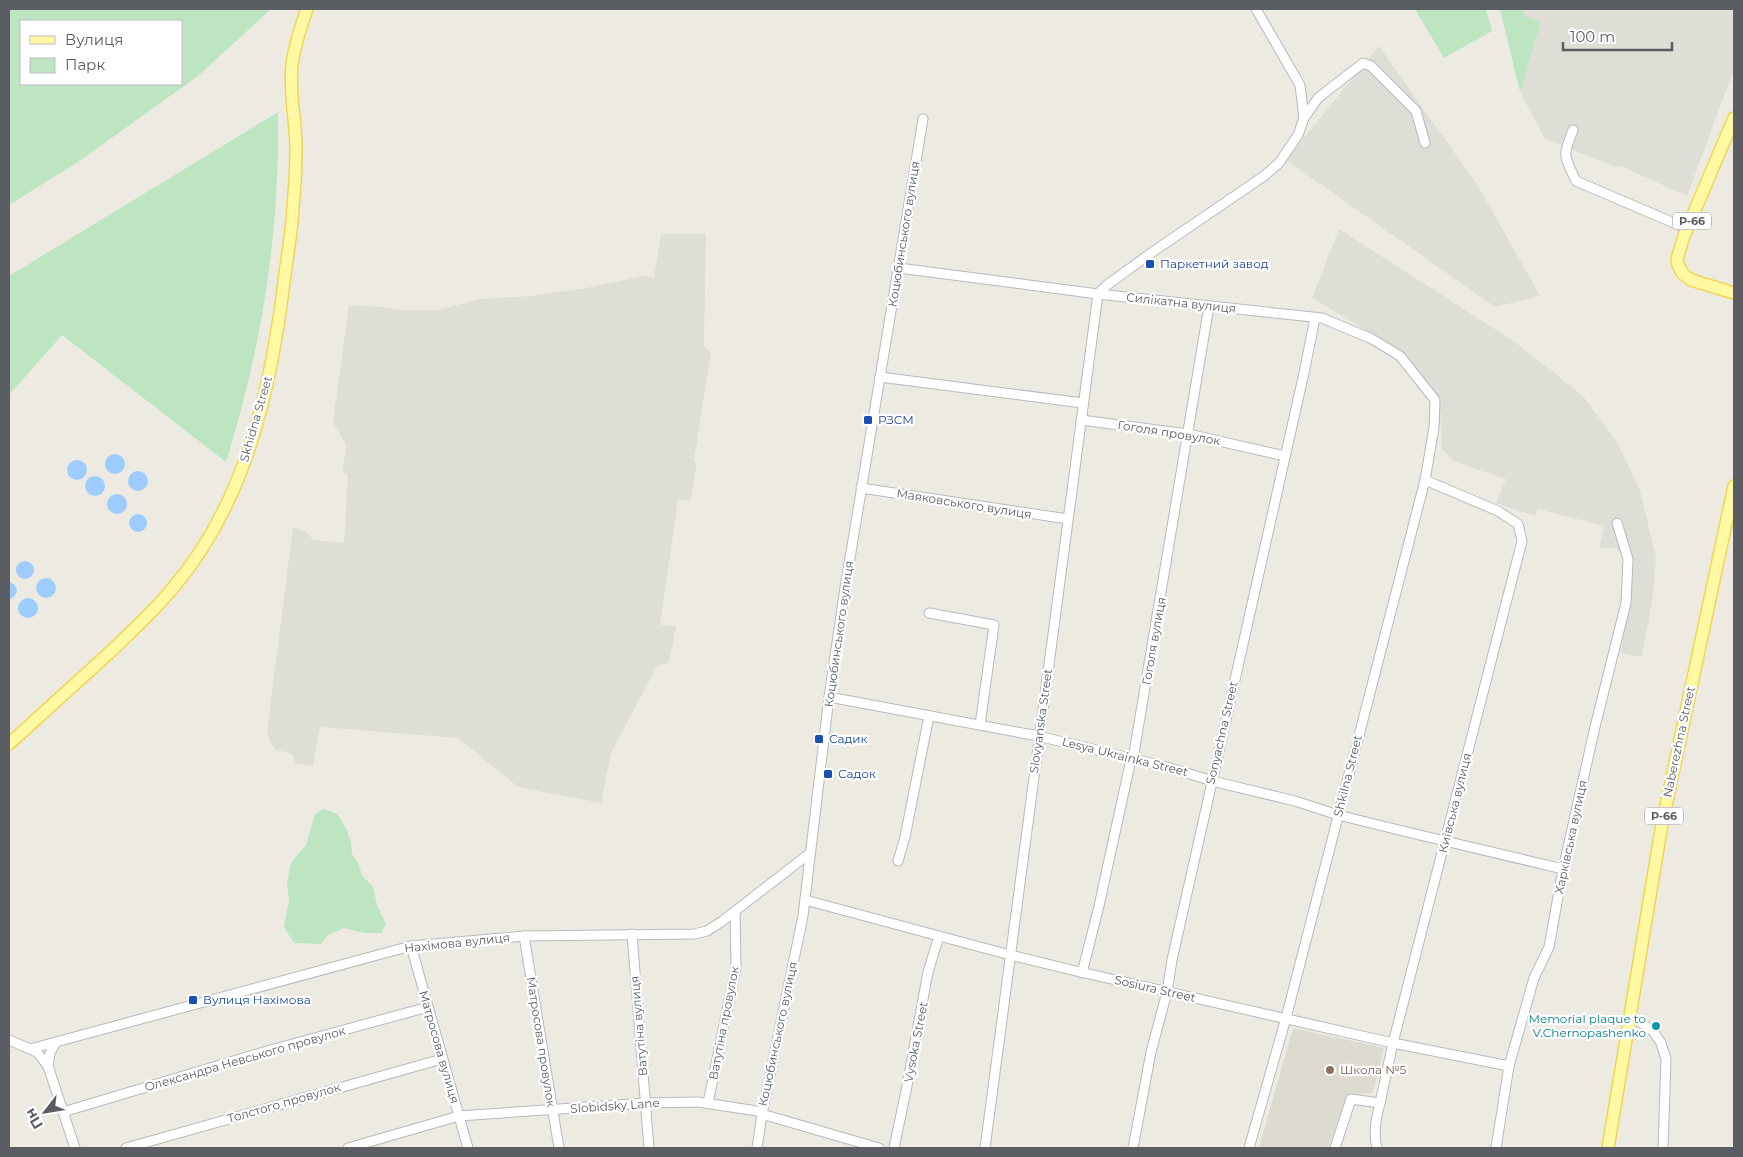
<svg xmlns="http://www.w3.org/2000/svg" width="1743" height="1157" font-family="Montserrat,sans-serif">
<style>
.industrial{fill:#deddd6}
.education{fill:#dddbcf}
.green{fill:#bde5c1;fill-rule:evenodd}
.water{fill:#9fccff}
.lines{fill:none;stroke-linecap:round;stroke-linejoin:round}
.minor-casing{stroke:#b7b9be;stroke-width:11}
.major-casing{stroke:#f2d555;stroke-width:14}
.minor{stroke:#fff;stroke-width:9}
.major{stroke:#fff9a4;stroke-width:11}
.transit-dot{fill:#1a4fb4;stroke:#fff;stroke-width:2}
.culture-dot{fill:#0f9aa8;stroke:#fff;stroke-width:2}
.education-dot{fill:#8d6e63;stroke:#fff;stroke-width:2}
.labels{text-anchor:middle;stroke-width:4.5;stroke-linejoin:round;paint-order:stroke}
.shield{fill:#fff;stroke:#8c8e91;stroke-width:1}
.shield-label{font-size:11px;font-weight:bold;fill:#5a5d62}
.street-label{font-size:12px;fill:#5a5d62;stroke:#fff}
.transit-label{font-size:12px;fill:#164399;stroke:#fff;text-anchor:start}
.culture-label{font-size:12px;fill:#0d838f;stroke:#fff;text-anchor:end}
.education-label{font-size:12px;fill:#785e54;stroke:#fff;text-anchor:start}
</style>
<rect width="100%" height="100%" fill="#edebe1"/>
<g class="industrial">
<polygon points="1524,9 1734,9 1734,69 1687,196 1621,166 1616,167 1545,139 1520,92 1541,22 1523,15"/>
<polygon points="1379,46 1478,186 1540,296 1495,307 1286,160"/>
<polygon points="1339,229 1515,342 1583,396 1617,442 1640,491 1656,557 1653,595 1642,657 1621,653 1634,561 1616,549 1599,547 1604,526 1538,509 1535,516 1496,503 1506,479 1453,461 1442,449 1440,401 1404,353 1312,298"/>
<polygon points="661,234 706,234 704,347 711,351 694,461 697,462 691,500 678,500 660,625 676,626 669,662 657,666 611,753 601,803 518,787 458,738 320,727 313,766 295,764 293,755 287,752 276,750 271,744 267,731 293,527 308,533 313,540 344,543 348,475 343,471 346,445 333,422 349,305 381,307 401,310 439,310 480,299 531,296 586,288 644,276 654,278"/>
</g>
<polygon class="education" points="1293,1028 1384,1048 1373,1093 1348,1094 1328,1148 1259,1148"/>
<g class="green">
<path d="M9,9h262l-73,67 -120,86 -69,43zM21,21h160v63h-160z"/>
<polygon points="1415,9 1486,9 1492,31 1444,58"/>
<polygon points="1500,9 1524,9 1523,15 1541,22 1520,92"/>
<path d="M278,112c2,122 -16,234 -52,350l-164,-127 -53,60v-119z"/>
<polygon points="324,809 337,814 346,828 351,842 352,854 359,865 362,875 373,887 377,905 386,924 381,933 364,933 344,928 328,935 321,944 294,943 284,927 289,900 287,882 291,863 306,845 315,814"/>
</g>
<g class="water">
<circle cx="115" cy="464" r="10"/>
<circle cx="77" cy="470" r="10"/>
<circle cx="138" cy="481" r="10"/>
<circle cx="95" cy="486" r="10"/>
<circle cx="117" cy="504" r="10"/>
<circle cx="138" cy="523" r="9"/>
<circle cx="25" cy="570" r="9"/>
<circle cx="46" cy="588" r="10"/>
<polygon points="9,582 15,585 17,590 15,596 9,600"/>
<circle cx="28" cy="608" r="10"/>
</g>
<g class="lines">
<g class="minor-casing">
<g id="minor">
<polyline points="1256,9 1300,85 1304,118"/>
<path d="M1573,130c-11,27 -9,25 3,51l112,48"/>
<polyline points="899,268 1098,294 1322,318 1372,339 1400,356 1435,400 1434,428 1425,480 1286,1018 1249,1148"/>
<polyline points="1098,294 1107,285 1154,251 1264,176 1279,163 1298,135 1304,118 1318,98 1363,63 1371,66 1416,111 1425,143"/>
<polyline points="880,377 1083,403"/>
<polyline points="1081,420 1188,434 1285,456"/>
<polyline points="861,488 1068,519"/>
<polyline points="929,613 994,625 980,725"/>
<polyline points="829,697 1038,736 1167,767 1216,782 1295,801 1338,815 1407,832 1563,869"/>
<polyline points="898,861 905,837 929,716"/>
<polyline points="805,900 1010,955 1076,971 1393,1043 1509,1066"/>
<polyline points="632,934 649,1148"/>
<polyline points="524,936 559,1148"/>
<polyline points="411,946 468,1148"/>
<polyline points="1082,973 1099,906 1130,764 1133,759 1209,306"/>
<polyline points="1631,1016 1653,1031 1661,1043 1666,1059 1663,1148"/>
<polyline points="9,1040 37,1052 48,1066 75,1148"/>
<polyline points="30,1049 411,946 524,936 694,934 707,931 721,922 810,853"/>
<polyline points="48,1066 50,1053 56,1042"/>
<polyline points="708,1103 736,967 735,912"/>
<polyline points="63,1112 267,1051 428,1007"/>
<polyline points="126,1148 442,1059"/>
<polyline points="348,1148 459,1116 646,1103 698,1102 757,1111 762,1114 879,1148"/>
<polyline points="757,1148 762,1114 803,916 829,697 845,588 923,119"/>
<polyline points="894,1148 907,1086 928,972 939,936"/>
<polyline points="985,1148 1098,294"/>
<polyline points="1133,1148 1151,1052 1167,992 1172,960 1304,373 1315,318"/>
<polyline points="1335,1148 1351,1099 1380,1103 1393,1043 1522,541 1518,524 1498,511 1425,480"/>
<path d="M1377,1148c-4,-16 -1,-29 3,-45"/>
<polyline points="1496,1148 1509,1066 1534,978 1549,947 1563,869 1595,727 1626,603 1628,559 1617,523"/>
</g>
</g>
<g class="major-casing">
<g id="major">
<polyline points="1734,118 1684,236 1677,259 1678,265 1683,274 1691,280 1734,293"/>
<path d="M9,744c33,-30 66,-60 99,-90 22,-21 45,-42 65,-66 74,-87 99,-203 112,-314 3,-22 7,-44 8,-67 2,-19 3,-39 3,-58 0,-28 -7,-56 -4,-84 2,-19 9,-38 15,-56"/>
<polyline points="1608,1148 1662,824 1734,486"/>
</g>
</g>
<use href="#minor" class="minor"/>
<use href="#major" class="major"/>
</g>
<g class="transit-dot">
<rect x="1145" y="259" width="10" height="10" rx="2.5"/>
<rect x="863" y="415" width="10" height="10" rx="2.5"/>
<rect x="814" y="734" width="10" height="10" rx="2.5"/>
<rect x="823" y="769" width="10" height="10" rx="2.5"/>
<rect x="188" y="995" width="10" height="10" rx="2.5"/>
</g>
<circle class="culture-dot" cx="1656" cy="1026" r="5"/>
<circle class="education-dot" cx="1330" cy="1070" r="5"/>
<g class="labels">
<g class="shield">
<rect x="1673" y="212.5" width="38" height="17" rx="4"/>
<rect x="1645" y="807.5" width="38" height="17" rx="4"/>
</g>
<g class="shield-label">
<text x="1692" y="225">Р-66</text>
<text x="1664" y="820">Р-66</text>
</g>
<g class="street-label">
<text transform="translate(904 234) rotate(-81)" y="4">Коцюбинського вулиця</text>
<text transform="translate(1181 303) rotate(6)" y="4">Силікатна вулиця</text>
<text transform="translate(256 419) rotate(-74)" y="4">Skhidna Street</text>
<text transform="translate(1169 433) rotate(9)" y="4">Гоголя провулок</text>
<text transform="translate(964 504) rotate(9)" y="4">Маяковського вулиця</text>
<text transform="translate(839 634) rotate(-82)" y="4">Коцюбинського вулиця</text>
<text transform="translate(1154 641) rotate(-80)" y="4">Гоголя вулиця</text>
<text transform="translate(1041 721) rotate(-82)" y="4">Slovyanska Street</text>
<text transform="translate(1222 733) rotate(-77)" y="4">Sonyachna Street</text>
<text transform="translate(1679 742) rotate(-78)" y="4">Naberezhna Street</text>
<text transform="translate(1125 757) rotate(14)" y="4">Lesya Ukrainka Street</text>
<text transform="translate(1348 776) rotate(-76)" y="4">Shkilna Street</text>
<text transform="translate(1455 803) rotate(-76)" y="4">Київська вулиця</text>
<text transform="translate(1571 837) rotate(-78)" y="4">Харківська вулиця</text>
<text transform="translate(457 943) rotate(-6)" y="4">Нахімова вулиця</text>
<text transform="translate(1155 989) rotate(13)" y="4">Sosiura Street</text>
<text transform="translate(724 1023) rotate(-79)" y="4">Ватутіна провулок</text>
<text transform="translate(639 1026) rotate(-95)" y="4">Ватутіна вулиця</text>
<text transform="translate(778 1034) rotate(-78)" y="4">Коцюбинського вулиця</text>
<text transform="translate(541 1042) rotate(81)" y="4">Матросова провулок</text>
<text transform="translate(916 1042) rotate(-79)" y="4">Vysoka Street</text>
<text transform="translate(439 1047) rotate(74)" y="4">Матросова вулиця</text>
<text transform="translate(245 1059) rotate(-16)" y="4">Олександра Невського провулок</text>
<text transform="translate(284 1103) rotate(-16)" y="4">Толстого провулок</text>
<text transform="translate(615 1106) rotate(-4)" y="4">Slobidsky Lane</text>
</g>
<g class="transit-label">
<text x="1160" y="268">Паркетний завод</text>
<text x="878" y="424">РЗСМ</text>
<text x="829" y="743">Садик</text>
<text x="838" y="778">Садок</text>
<text x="203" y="1004">Вулиця Нахімова</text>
</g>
<g class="culture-label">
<text x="1646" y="1023">Memorial plaque to<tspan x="1646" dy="14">V.Chernopashenko</tspan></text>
</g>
<g class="education-label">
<text x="1340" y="1074">Школа №5</text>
</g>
</g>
<rect width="1743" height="1157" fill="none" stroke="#5a5d62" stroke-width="20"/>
<rect x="20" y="20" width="162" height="65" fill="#ffffff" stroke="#bdbec0"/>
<rect x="30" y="36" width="25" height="8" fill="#fff9a4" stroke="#bdbec0"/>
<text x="65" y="45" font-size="15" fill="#5a5d62">Вулиця</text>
<rect x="30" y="58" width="25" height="15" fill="#bde5c1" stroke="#bdbec0"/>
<text x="65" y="70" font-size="15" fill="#5a5d62">Парк</text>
<g transform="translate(45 1112) rotate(239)" stroke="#ffffff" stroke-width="4" paint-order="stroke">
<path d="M0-4L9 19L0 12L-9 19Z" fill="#5a5d62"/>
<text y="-8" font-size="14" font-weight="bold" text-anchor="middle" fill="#5a5d62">Пн</text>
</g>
<path d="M1563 42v8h109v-8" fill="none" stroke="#5a5d62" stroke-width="2.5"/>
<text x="1570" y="42" font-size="15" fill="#5a5d62" stroke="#ffffff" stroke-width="4" paint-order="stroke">100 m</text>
</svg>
